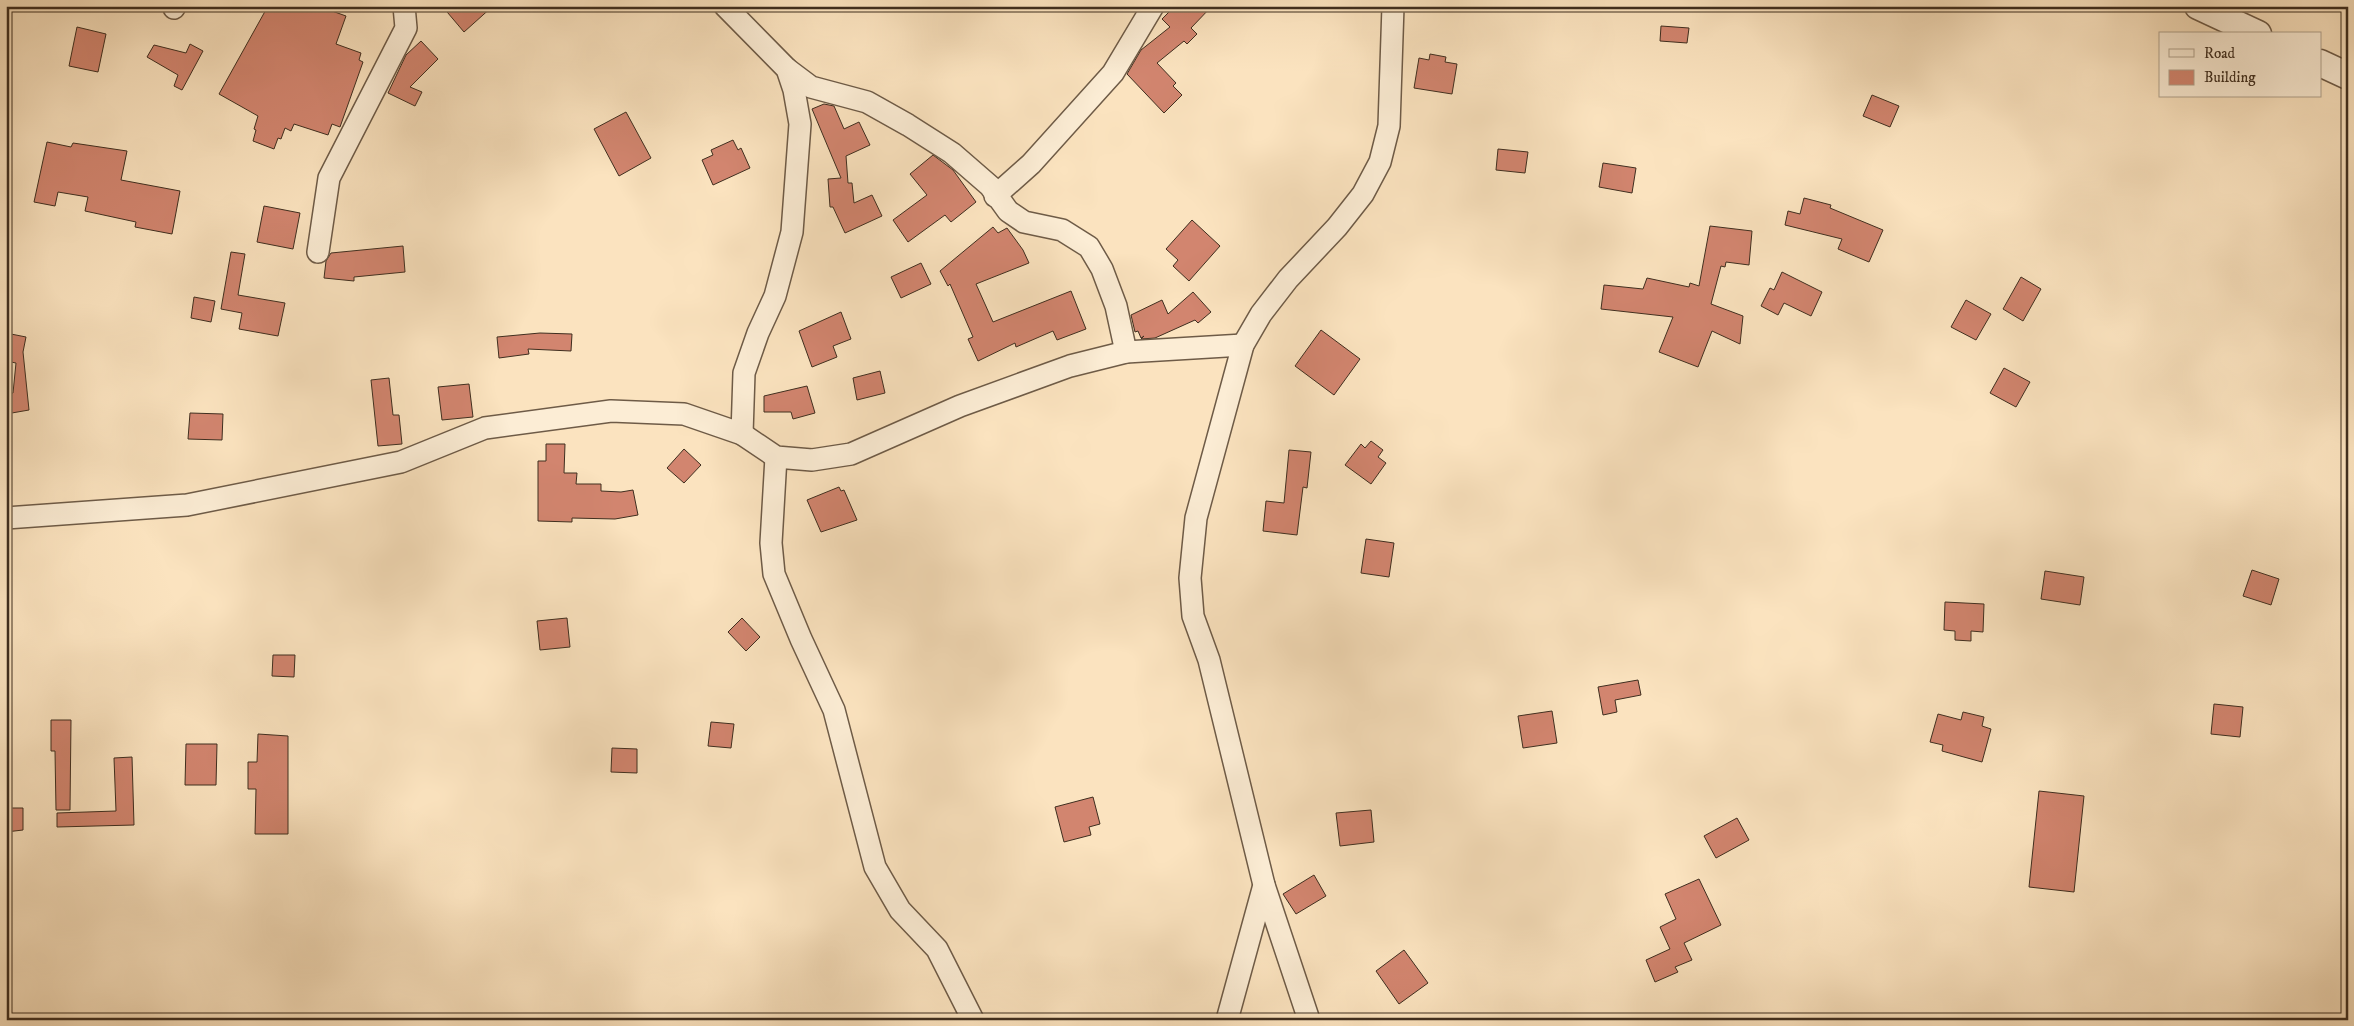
<svg xmlns="http://www.w3.org/2000/svg" width="2354" height="1026" font-family="'IM FELL DW Pica',serif">
<style>
.building{fill:#d2856f;stroke:#3f2e1f}
.lines{fill:none;stroke-linecap:round;stroke-linejoin:round}
.minor-casing{stroke:#6e5b47;stroke-width:24}
.tertiary-casing{stroke:#6e5b47;stroke-width:29}
.minor{stroke:#fcedd5;stroke-width:21}
.tertiary{stroke:#fcedd5;stroke-width:26}
</style>
<rect width="100%" height="100%" fill="#fbe3bf"/>
<filter id="stains"><feTurbulence type="fractalNoise" baseFrequency=".004" numOctaves="4"/><feColorMatrix values="0 0 0 0 .2 0 0 0 0 .09 0 0 0 0 .02 0 0 0 .5 -.17"/></filter>
<radialGradient id="worn" r=".72"><stop offset=".6" stop-color="#630" stop-opacity="0"/><stop offset="1" stop-color="#630" stop-opacity=".3"/></radialGradient>
<g class="building">
<polygon points="268,6 318,6 346,16 336,44 361,53 359,60 363,62 340,127 332,124 328,135 294,124 291,131 285,128 281,139 278,138 274,149 253,141 256,130 254,129 258,116 219,94"/>
<polygon points="442,6 493,6 464,32"/>
<polygon points="1175,6 1212,6 1191,28 1197,34 1187,44 1184,41 1157,63 1176,83 1173,86 1182,95 1164,113 1127,74 1141,50 1170,27 1162,19"/>
<polygon points="1661,26 1689,28 1687,43 1660,41"/>
<polygon points="77,27 106,34 98,72 69,66"/>
<polygon points="421,41 438,59 410,87 422,92 415,106 388,93 406,55"/>
<polygon points="190,44 203,51 182,90 174,86 178,75 147,57 154,45 186,53"/>
<polygon points="1430,54 1446,57 1445,62 1457,64 1452,94 1414,88 1419,58 1429,60"/>
<polygon points="1872,95 1899,106 1890,127 1863,116"/>
<polygon points="824,104 834,106 844,129 859,122 870,145 846,156 848,183 852,183 854,203 872,195 882,216 845,233 833,207 830,207 828,179 841,178 812,109"/>
<polygon points="626,112 651,158 619,176 594,129"/>
<polygon points="733,140 738,150 741,148 750,168 713,185 702,160 713,155 711,150"/>
<polygon points="47,142 71,147 73,143 127,151 121,180 180,191 172,234 135,227 136,222 85,211 88,197 58,192 55,206 34,202"/>
<polygon points="1498,149 1528,152 1525,173 1496,170"/>
<polygon points="933,155 953,170 976,202 951,222 945,215 908,242 893,220 927,195 910,174"/>
<polygon points="1603,163 1636,168 1632,193 1599,187"/>
<polygon points="1804,198 1831,205 1830,208 1883,230 1869,262 1838,249 1842,239 1785,225 1788,211 1800,214"/>
<polygon points="264,206 300,213 293,249 257,242"/>
<polygon points="1192,220 1220,246 1189,281 1173,266 1178,260 1166,249"/>
<polygon points="1710,226 1752,231 1749,265 1726,262 1725,267 1721,266 1711,304 1743,316 1740,344 1712,331 1698,367 1659,352 1673,317 1601,309 1604,285 1643,289 1647,278 1689,287 1690,283 1699,286"/>
<polygon points="993,227 998,233 1007,228 1023,250 1029,263 976,284 993,322 1071,291 1086,329 1057,340 1053,331 1016,347 1015,343 978,361 968,339 973,337 950,284 948,286 940,271"/>
<polygon points="403,246 405,272 354,277 354,281 324,278 326,261 331,253"/>
<polygon points="231,252 245,254 238,295 285,303 278,336 239,329 242,313 221,309"/>
<polygon points="921,263 931,284 901,298 891,277"/>
<polygon points="1782,272 1822,292 1811,316 1784,303 1778,315 1761,306 1770,288 1774,290"/>
<polygon points="2021,277 2041,289 2023,321 2003,309"/>
<polygon points="1193,292 1211,312 1198,323 1195,320 1155,338 1141,339 1144,336 1141,338 1138,331 1135,332 1131,315 1162,300 1168,314"/>
<polygon points="194,297 215,301 211,322 191,318"/>
<polygon points="1966,300 1991,314 1976,340 1951,327"/>
<polygon points="841,312 851,339 833,346 837,357 812,367 799,331"/>
<polygon points="1321,330 1360,359 1334,395 1295,366"/>
<polygon points="6,333 26,337 23,352 29,410 6,414 6,394 13,393 16,363 6,361"/>
<polygon points="540,333 572,334 571,351 528,349 529,354 499,358 497,337"/>
<polygon points="2004,368 2030,382 2016,407 1990,393"/>
<polygon points="880,371 885,393 857,400 853,378"/>
<polygon points="389,378 393,415 399,415 402,444 378,446 371,380"/>
<polygon points="469,384 473,417 442,420 438,387"/>
<polygon points="807,386 815,413 793,419 791,412 764,412 764,396"/>
<polygon points="190,413 223,414 222,440 188,439"/>
<polygon points="1371,441 1383,450 1378,457 1386,463 1371,484 1345,465 1361,444 1365,448"/>
<polygon points="546,444 565,444 564,473 577,473 576,484 601,484 601,491 621,492 633,490 638,515 615,519 572,518 572,522 538,521 538,461 546,461"/>
<polygon points="684,449 701,465 684,483 667,468"/>
<polygon points="1289,450 1311,452 1307,488 1303,487 1297,535 1263,531 1266,501 1284,503"/>
<polygon points="839,487 841,491 844,490 857,520 821,532 807,500"/>
<polygon points="1366,539 1394,543 1389,577 1361,573"/>
<polygon points="2252,570 2279,579 2271,605 2243,596"/>
<polygon points="2045,571 2084,577 2080,605 2041,599"/>
<polygon points="1945,602 1984,604 1983,632 1971,631 1971,641 1955,640 1955,631 1944,630"/>
<polygon points="567,618 570,647 540,650 537,621"/>
<polygon points="742,618 760,637 746,651 728,632"/>
<polygon points="273,655 295,655 294,677 272,676"/>
<polygon points="1638,680 1641,695 1615,700 1617,712 1603,715 1598,687"/>
<polygon points="2214,704 2243,707 2240,737 2211,734"/>
<polygon points="1552,711 1557,743 1523,748 1518,716"/>
<polygon points="1963,712 1984,717 1982,726 1991,729 1982,762 1942,751 1943,745 1930,742 1938,714 1961,720"/>
<polygon points="51,720 71,720 70,810 56,810 55,751 51,751"/>
<polygon points="711,722 734,724 731,748 708,746"/>
<polygon points="258,734 288,736 288,834 255,834 256,789 248,789 248,762 257,762"/>
<polygon points="186,744 217,744 216,785 185,785"/>
<polygon points="612,748 637,749 637,773 611,772"/>
<polygon points="132,757 134,825 57,827 57,813 116,811 114,758"/>
<polygon points="2039,791 2084,796 2074,892 2029,887"/>
<polygon points="1093,797 1100,824 1089,827 1091,835 1064,842 1055,807"/>
<polygon points="6,808 23,808 23,830 6,832"/>
<polygon points="1371,810 1374,842 1340,846 1336,813"/>
<polygon points="1737,818 1749,840 1716,858 1704,836"/>
<polygon points="1314,875 1326,896 1296,914 1283,894"/>
<polygon points="1699,879 1721,925 1684,943 1692,960 1675,967 1678,972 1655,982 1646,960 1670,949 1660,927 1676,919 1665,894"/>
<polygon points="1404,950 1428,983 1399,1004 1376,971"/>
</g>
<g class="lines">
<g class="minor-casing">
<g id="minor">
<polyline points="725,6 787,69 794,90 800,124 792,232 775,296 758,333 744,373 742,434"/>
<polyline points="174,8 175,6"/>
<polyline points="787,69 811,87 867,102 908,125 952,153 990,186 1008,211 1024,222 1062,230 1089,247 1102,269 1116,306 1126,352"/>
<polyline points="995,196 1031,164 1113,73 1153,6"/>
<polyline points="318,252 329,178 406,28 404,6"/>
<polyline points="776,457 771,543 774,574 801,639 834,710 875,867 900,910 937,949 973,1020"/>
<polyline points="6,518 187,505 401,462 485,428 611,411 684,414 742,434 776,457 812,460 851,454 960,406 1070,366 1126,352 1243,345"/>
<polyline points="1227,1020 1264,885"/>
<polyline points="1309,1020 1264,885 1209,660 1193,616 1190,578 1196,518 1243,345 1261,314 1288,279 1337,227 1363,194 1380,162 1389,126 1393,6"/>
</g>
</g>
<g class="tertiary-casing">
<g id="tertiary">
<polyline points="2198,6 2258,34"/>
<polyline points="2320,63 2348,76"/>
</g>
</g>
<use href="#minor" class="minor"/>
<use href="#tertiary" class="tertiary"/>
</g>
<rect width="2354" height="1026" fill="none" stroke="#fbe3bf" stroke-width="25"/>
<rect x="8" y="8" width="2339" height="1011" fill="none" stroke="#3f2e1f" stroke-width="2.5"/>
<rect x="12" y="12" width="2329" height="1001" fill="none" stroke="#3f2e1f"/>
<rect x="2159" y="32" width="162" height="65" fill="#fcedd5" stroke="#b0a18c"/>
<rect x="2169" y="49" width="25" height="8" fill="#fcedd5" stroke="#b0a18c"/>
<text x="2204" y="58" font-size="15" fill="#3f2e1f">Road</text>
<rect x="2169" y="70" width="25" height="15" fill="#d2856f" stroke="#b0a18c"/>
<text x="2204" y="82" font-size="15" fill="#3f2e1f">Building</text>
<rect width="100%" height="100%" filter="url(#stains)"/>
<rect width="100%" height="100%" fill="url(#worn)"/>
</svg>
